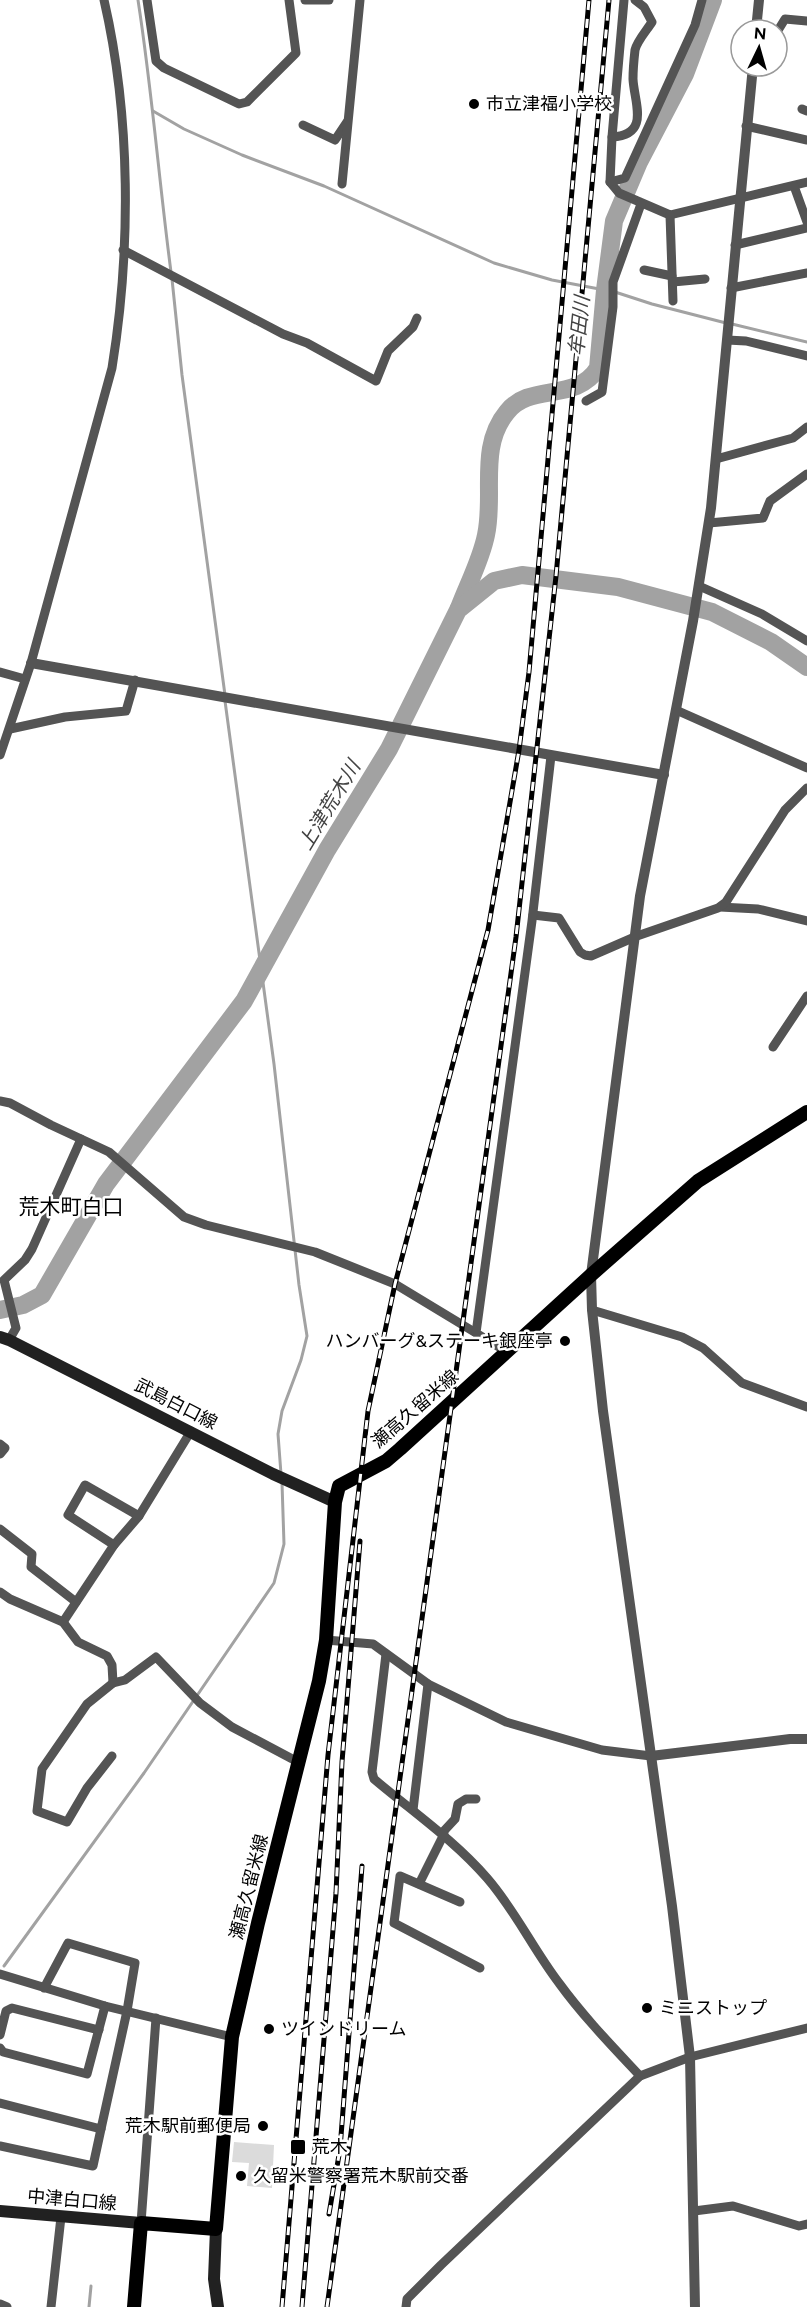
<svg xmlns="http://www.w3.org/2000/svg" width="807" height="2307" font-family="Figtree,'Noto Sans JP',sans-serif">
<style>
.green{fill:#dbdbdb}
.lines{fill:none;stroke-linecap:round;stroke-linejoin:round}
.stream{stroke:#a2a2a2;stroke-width:3}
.river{stroke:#a2a2a2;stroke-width:18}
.minor{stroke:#545454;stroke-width:9}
.tertiary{stroke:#545454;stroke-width:10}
.secondary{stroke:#212121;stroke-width:12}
.primary{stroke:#000;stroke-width:14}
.rail-casing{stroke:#000;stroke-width:5}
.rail{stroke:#fff;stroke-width:3;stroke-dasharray:9;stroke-linecap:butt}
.poi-dot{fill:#000;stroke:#fff;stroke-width:2}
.labels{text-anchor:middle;stroke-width:5;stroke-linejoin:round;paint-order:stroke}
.poi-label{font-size:18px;fill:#000;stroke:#fff;text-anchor:start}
.street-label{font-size:18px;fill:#000;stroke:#fff}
.water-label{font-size:20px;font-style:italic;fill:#434343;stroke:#fff}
.quarter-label{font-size:21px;fill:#000;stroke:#fff}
</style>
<rect width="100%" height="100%" fill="#fff"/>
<polygon class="green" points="234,2142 274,2145 272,2188 247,2186 249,2163 232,2162"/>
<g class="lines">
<g class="stream">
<path d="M138,0c14,90 21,181 33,272"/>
<polyline points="153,111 184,129 242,155 324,186 494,263 552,280 615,292 652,304 726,323"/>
<polyline points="172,279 182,375 225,695"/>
<polyline points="732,324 807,342"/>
<polyline points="225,701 274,1064 299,1285 307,1336 301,1360 282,1411 278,1434 281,1474"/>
<polyline points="4,1966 144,1773 274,1583 284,1544 282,1483"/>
<polyline points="89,2307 91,2286"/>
</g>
<g class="river">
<path d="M459,608c9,-24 22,-48 27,-73 9,-41 -8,-88 21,-123 23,-30 69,-9 91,-44l7,-78 9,-69 25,-59 46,-88 28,-74"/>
<polyline points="0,1310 23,1305 42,1295 106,1184 244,1001 327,850 389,749 458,610 494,581 522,575 618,587 712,612 771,642 807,667"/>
</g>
<g class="minor">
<polyline points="147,0 156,61 164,68 239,104 247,102 296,53 289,0"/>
<polyline points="305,0 329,0"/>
<polyline points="624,0 612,137 610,182 619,193 670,215 807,182"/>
<polyline points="777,32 785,19 807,21"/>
<polyline points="802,109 807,111"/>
<polyline points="303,125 335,140 347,122"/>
<polyline points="746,126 807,140"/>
<path d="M612,137c39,-2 22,-35 21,-58 0,-9 1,-20 2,-29 2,-9 12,-20 17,-28l-8,-15 -9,-7"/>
<polyline points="610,182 625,178 695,25 702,0"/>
<polyline points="342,184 360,0"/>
<polyline points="794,186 807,222"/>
<polyline points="670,215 673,301"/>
<polyline points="735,245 807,228"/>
<polyline points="123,250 283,334 307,343 376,381 388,351 413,327 417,318"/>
<polyline points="644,270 672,276"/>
<polyline points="673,282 705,279"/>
<polyline points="731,288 807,273"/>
<polyline points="727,340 746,341 807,356"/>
<polyline points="586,401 602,392 613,307 613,282 641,204"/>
<polyline points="716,459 793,438 807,427"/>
<polyline points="709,523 763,518 770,501 807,474"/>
<polyline points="699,586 762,614 807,641"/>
<polyline points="0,672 25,679"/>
<polyline points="676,710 807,768"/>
<polyline points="10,729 65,717 126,711 135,680"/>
<path d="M0,755l31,-92 81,-295c19,-118 19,-251 -8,-368"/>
<polyline points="720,907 758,909 807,921"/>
<polyline points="533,915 559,918 580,952 585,955 591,956 637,936 718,908 726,902 785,810 807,788"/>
<polyline points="773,1047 807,996"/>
<polyline points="0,1101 10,1103 51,1125 109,1152 184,1217 206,1225 315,1252 395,1284 476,1333"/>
<polyline points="592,1310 682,1337 703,1348 742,1383 807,1407"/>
<polyline points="9,1340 16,1328 4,1280 25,1260 32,1249 81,1139"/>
<polyline points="507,1352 476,1333 532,921 551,756"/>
<polyline points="0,1444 5,1448 0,1454"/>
<polyline points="0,1529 32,1554 31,1567 76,1602"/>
<polyline points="114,1545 68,1515 85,1485 139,1516"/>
<polyline points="0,1592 10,1599 63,1622 78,1642 107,1656 112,1665 113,1683 125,1680 156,1657 200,1703 232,1727 298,1762"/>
<polyline points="63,1622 114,1545 139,1516 191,1431"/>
<polyline points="326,1640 373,1644 428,1684 506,1722 602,1750 651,1756"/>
<path d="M386,1654l-14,118 2,7c39,33 80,61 113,99 28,32 46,71 72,105 24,33 53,63 81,93"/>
<polyline points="112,1756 87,1788 67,1822 37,1811 42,1769 87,1704 113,1683"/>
<polyline points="413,1810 428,1684"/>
<polyline points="442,1833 455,1819 458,1804 466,1799 476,1799"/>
<polyline points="419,1884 444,1834"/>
<polyline points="460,1902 400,1876 394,1923 480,1968"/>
<polyline points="0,1974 105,2006 232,2037"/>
<polyline points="0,2035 6,2011 12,2008 99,2030"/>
<polyline points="0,2048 3,2052 87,2074 105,2006"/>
<polyline points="0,2103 101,2129 127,2011 135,1963 68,1943 44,1988"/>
<polyline points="0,2146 93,2166 101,2129"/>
<polyline points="694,2211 733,2206 799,2226 807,2224"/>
<polyline points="141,2223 156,2018"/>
<polyline points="0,2304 7,2307"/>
<polyline points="51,2307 61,2217"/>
<polyline points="406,2307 407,2299 441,2265 640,2076 690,2057 807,2028"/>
</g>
<g class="tertiary">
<polyline points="756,30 759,0"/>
<polyline points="31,663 664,775"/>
<polyline points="651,1756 790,1739 807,1739"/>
<polyline points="695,2307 690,2057 672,1906 603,1411 592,1310 591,1275 640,896 693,621 711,508 753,66"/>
</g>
<g class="secondary">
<polyline points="0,1337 9,1340 273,1474 335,1502"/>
<polyline points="0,2211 141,2223"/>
<polyline points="216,2229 214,2279 218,2307"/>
</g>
<polyline class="primary" points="134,2307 141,2223 216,2229 232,2037 258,1923 319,1681 326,1640 335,1502 339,1486 386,1461 400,1449 591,1275 698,1181 807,1112"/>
<g class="rail-casing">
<g id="rail">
<polyline points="329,2214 340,2149 362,1866"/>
<polyline points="282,2307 328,1755 368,1411 395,1284 488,930 519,750 529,672 589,0"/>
<polyline points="302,2307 336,1893 342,1762 360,1541"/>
<polyline points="327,2307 516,937 556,576 609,0"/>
</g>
</g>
<use href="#rail" class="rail"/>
</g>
<g class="poi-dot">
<circle cx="474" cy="104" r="6"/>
<circle cx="565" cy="1341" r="6"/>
<circle cx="647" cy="2008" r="6"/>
<circle cx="269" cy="2029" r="6"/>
<circle cx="263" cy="2126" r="6"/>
<rect x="290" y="2139" width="16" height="16" rx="3"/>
<circle cx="241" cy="2176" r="6"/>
</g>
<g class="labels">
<g class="poi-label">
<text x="486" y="110">市立津福小学校</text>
<text x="553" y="1347" text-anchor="end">ハンバーグ&amp;ステーキ銀座亭</text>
<text x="659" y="2014">ミニストップ</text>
<text x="281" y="2035">ツインドリーム</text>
<text x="251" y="2132" text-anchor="end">荒木駅前郵便局</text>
<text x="312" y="2153">荒木</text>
<text x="253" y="2182">久留米警察署荒木駅前交番</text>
</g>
<g class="street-label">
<text transform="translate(176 1404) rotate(27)" y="6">武島白口線</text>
<text transform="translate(415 1409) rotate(-41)" y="6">瀬高久留米線</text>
<text transform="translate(249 1887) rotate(-76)" y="6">瀬高久留米線</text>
<text transform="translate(72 2200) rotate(5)" y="6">中津白口線</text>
</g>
<g class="water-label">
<text transform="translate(579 326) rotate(-84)" y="7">牟田川</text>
<text transform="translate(329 805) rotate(-59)" y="7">上津荒木川</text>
</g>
<g class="quarter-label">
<text x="71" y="1214">荒木町白口</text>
</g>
</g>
<g transform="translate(759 48) rotate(5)"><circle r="28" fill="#ffffff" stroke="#999999" stroke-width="1.5"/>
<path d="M0-4.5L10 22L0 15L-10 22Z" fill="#000000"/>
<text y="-9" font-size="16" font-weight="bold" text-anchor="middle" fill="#000000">N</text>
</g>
</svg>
